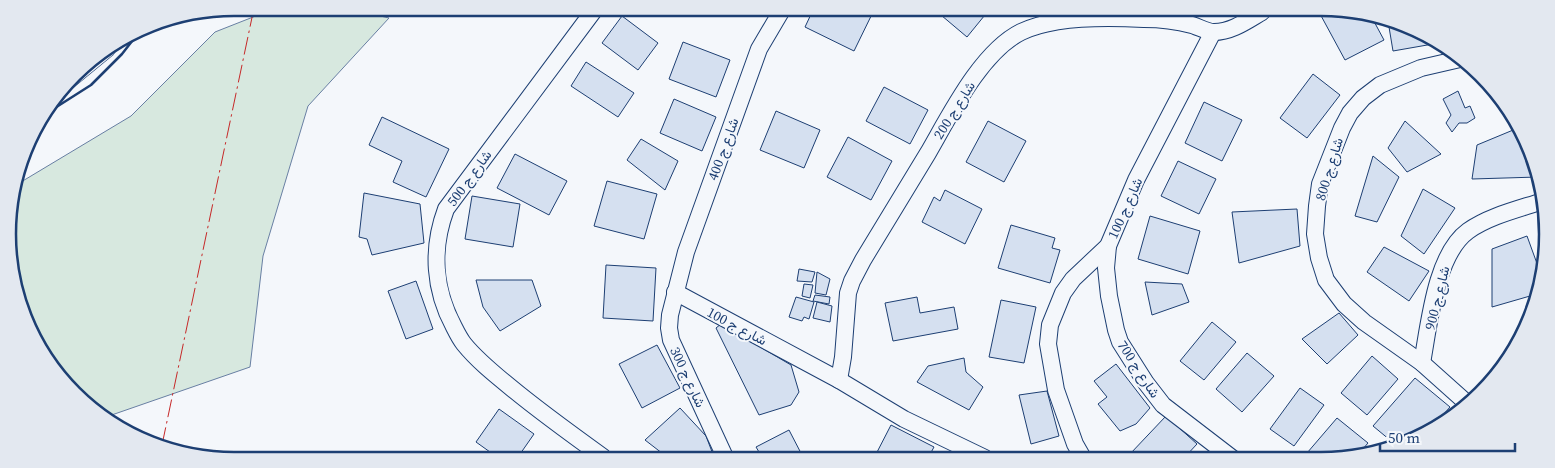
<svg xmlns="http://www.w3.org/2000/svg" width="1555" height="468" font-family="'Source Serif 4',Vazirmatn,serif">
<style>
.green{fill:#d7e8df;stroke:#687fa3}
.building{fill:#d5e0f0;stroke:#1d3f73}
.lines{fill:none;stroke-linecap:round;stroke-linejoin:round}
.service-casing{stroke:#1d3f73;stroke-width:9}
.minor-casing{stroke:#1d3f73;stroke-width:18}
.service{stroke:#f4f7fb;stroke-width:8}
.minor{stroke:#f4f7fb;stroke-width:16}
.wall{stroke:#1d3f73;stroke-width:2.5}
.power{stroke:#c62828;stroke-width:1;stroke-dasharray:18 4 2.5 4;stroke-linecap:butt}
.labels{text-anchor:middle;stroke-width:4;stroke-linejoin:round;paint-order:stroke}
.street-label{font-size:14px;fill:#1d3f73;stroke:#f4f7fb}
.rim{fill:none;stroke:#1d3f73;stroke-width:2.5}
</style>
<rect width="100%" height="100%" fill="#f4f7fb"/>
<polygon class="green" points="276,8 346,8 389,18 308,106 263,256 250,367 103,418 54,372 15,293 9,205 16,185 131,116 215,32"/>
<g class="building">
<polygon points="813,10 874,10 854,51 805,27"/>
<polygon points="935,10 989,10 967,37"/>
<polygon points="1319,12 1365,12 1370,14 1384,40 1345,60"/>
<polygon points="622,16 658,43 638,70 602,43"/>
<polygon points="1388,21 1432,40 1433,44 1393,51"/>
<polygon points="683,42 730,60 716,97 669,79"/>
<polygon points="586,62 634,93 618,117 571,86"/>
<polygon points="1313,74 1340,95 1307,138 1280,118"/>
<polygon points="884,87 928,110 910,144 866,121"/>
<polygon points="1458,91 1465,108 1470,106 1475,118 1467,123 1459,123 1452,132 1446,123 1451,115 1443,99"/>
<polygon points="1497,96 1509,108 1502,111"/>
<polygon points="674,99 716,117 702,151 660,133"/>
<polygon points="1204,102 1242,120 1222,161 1185,143"/>
<polygon points="776,111 820,130 804,168 760,150"/>
<polygon points="382,117 449,149 426,197 393,182 402,161 369,145"/>
<polygon points="988,121 1026,141 1004,182 966,162"/>
<polygon points="1405,121 1441,154 1407,172 1388,148"/>
<polygon points="1518,128 1538,177 1472,179 1477,145"/>
<polygon points="848,137 892,161 871,200 827,177"/>
<polygon points="641,139 678,161 665,190 627,160"/>
<polygon points="515,154 567,181 549,215 497,188"/>
<polygon points="1373,156 1399,177 1377,222 1355,216"/>
<polygon points="1178,161 1216,179 1199,214 1161,196"/>
<polygon points="607,181 657,194 644,239 594,226"/>
<polygon points="1423,189 1455,208 1424,254 1401,236"/>
<polygon points="945,190 982,209 965,244 922,222 934,197 940,201"/>
<polygon points="364,193 420,204 424,243 372,255 367,239 359,237"/>
<polygon points="472,196 520,204 513,247 465,239"/>
<polygon points="1297,209 1300,246 1239,263 1232,212"/>
<polygon points="1150,216 1200,231 1188,274 1138,259"/>
<polygon points="1011,225 1055,238 1052,248 1060,250 1050,283 998,268"/>
<polygon points="1527,236 1543,280 1537,294 1492,307 1492,249"/>
<polygon points="1384,247 1429,271 1409,301 1367,272"/>
<polygon points="606,265 656,268 653,321 603,318"/>
<polygon points="799,269 815,272 812,282 797,281"/>
<polygon points="817,272 830,279 826,295 815,293"/>
<polygon points="476,280 532,280 541,306 500,331 483,307"/>
<polygon points="416,281 433,329 406,339 388,291"/>
<polygon points="1145,282 1182,284 1189,302 1152,315"/>
<polygon points="804,284 813,285 810,298 802,296"/>
<polygon points="815,295 830,297 829,304 813,301"/>
<polygon points="796,297 814,302 809,319 804,317 802,321 789,317"/>
<polygon points="917,297 920,313 954,307 958,329 893,341 885,303"/>
<polygon points="1001,300 1036,307 1024,363 989,357"/>
<polygon points="817,302 832,306 830,322 813,318"/>
<polygon points="1339,313 1358,335 1327,364 1302,339"/>
<polygon points="1212,322 1236,342 1204,380 1180,361"/>
<polygon points="721,324 791,365 799,392 791,405 759,415 716,328"/>
<polygon points="657,345 680,388 642,408 619,364"/>
<polygon points="1247,353 1274,376 1242,412 1216,389"/>
<polygon points="1372,356 1398,379 1367,415 1341,393"/>
<polygon points="964,358 966,372 983,387 969,410 917,382 928,366"/>
<polygon points="1116,364 1150,408 1136,424 1120,431 1098,404 1107,397 1094,381"/>
<polygon points="1415,378 1450,407 1427,433 1421,437 1396,445 1373,426"/>
<polygon points="1300,388 1324,405 1294,446 1270,429"/>
<polygon points="1047,391 1059,436 1031,444 1019,395"/>
<polygon points="680,408 706,436 714,457 667,457 645,440"/>
<polygon points="499,409 534,434 518,457 497,457 476,442"/>
<polygon points="1166,416 1197,444 1184,458 1134,458 1130,454"/>
<polygon points="1337,418 1368,443 1356,457 1350,459 1313,459 1307,453"/>
<polygon points="891,425 934,447 928,458 874,458"/>
<polygon points="789,430 803,457 762,457 756,447"/>
</g>
<g class="lines">
<g class="service-casing">
<polyline id="service" points="65,89 110,52 116,44"/>
</g>
<g class="minor-casing">
<g id="minor">
<path d="M595,9l-149,200c-15,40 -12,81 8,118 3,6 6,12 10,17 13,16 29,29 45,42 30,25 62,48 94,71"/>
<polyline points="1460,59 1421,68 1380,85 1363,98 1350,113 1342,128 1320,184 1317,206 1315,234 1319,258 1326,280 1344,304 1364,322 1422,363 1469,405"/>
<polyline points="1108,246 1106,268 1109,296 1116,330 1120,342 1146,383 1163,405 1232,458"/>
<polyline points="675,292 839,380 904,419 985,458"/>
<path d="M1422,363c7,-37 13,-108 46,-132 21,-15 51,-22 75,-30"/>
<path d="M839,380l4,-23 5,-64 4,-12 11,-21c22,-36 43,-71 65,-107 22,-38 53,-101 93,-121 32,-16 88,-15 123,-13 16,0 33,2 48,6 7,2 15,7 22,7 18,0 34,-12 48,-20"/>
<polyline points="725,457 671,340 669,328 670,315 686,252 759,49 782,10"/>
<polyline points="1083,458 1075,444 1056,390 1048,344 1050,325 1063,293 1073,279 1108,246 1136,180 1213,32"/>
</g>
</g>
<use href="#service" class="service"/>
<use href="#minor" class="minor"/>
<polyline class="wall" points="47,113 91,85 122,54 143,27"/>
<polyline class="power" points="162,445 254,8"/>
</g>
<g class="labels">
<g class="street-label">
<text transform="translate(954 110) rotate(-58)" y="5">شارع ج 200</text>
<text transform="translate(723 149) rotate(-70)" y="5">شارع ج 400</text>
<text transform="translate(1329 169) rotate(-73)" y="5">شارع ج 800</text>
<text transform="translate(469 178) rotate(-54)" y="5">شارع ج 500</text>
<text transform="translate(1125 208) rotate(-66)" y="5">شارع ج 100</text>
<text transform="translate(1437 298) rotate(-76)" y="5">شارع ج 900</text>
<text transform="translate(737 326) rotate(28)" y="5">شارع ج 100</text>
<text transform="translate(1139 369) rotate(57)" y="5">شارع ج 700</text>
<text transform="translate(688 377) rotate(65)" y="5">شارع ج 300</text>
</g>
</g>
<path d="M0 0H1555V468H0ZM234 16H1321A218 218 0 0 1 1539 234V234A218 218 0 0 1 1321 452H234A218 218 0 0 1 16 234V234A218 218 0 0 1 234 16Z" fill="#e3e8f0" fill-rule="evenodd"/>
<path class="rim" d="M234 16H1321A218 218 0 0 1 1539 234V234A218 218 0 0 1 1321 452H234A218 218 0 0 1 16 234V234A218 218 0 0 1 234 16Z"/>
<path d="M1380 443v8h135v-8" fill="none" stroke="#1d3f73" stroke-width="2.5"/>
<text x="1388" y="443" font-size="15" fill="#1d3f73" stroke="#f4f7fb" stroke-width="4" paint-order="stroke">50 m</text>
</svg>
